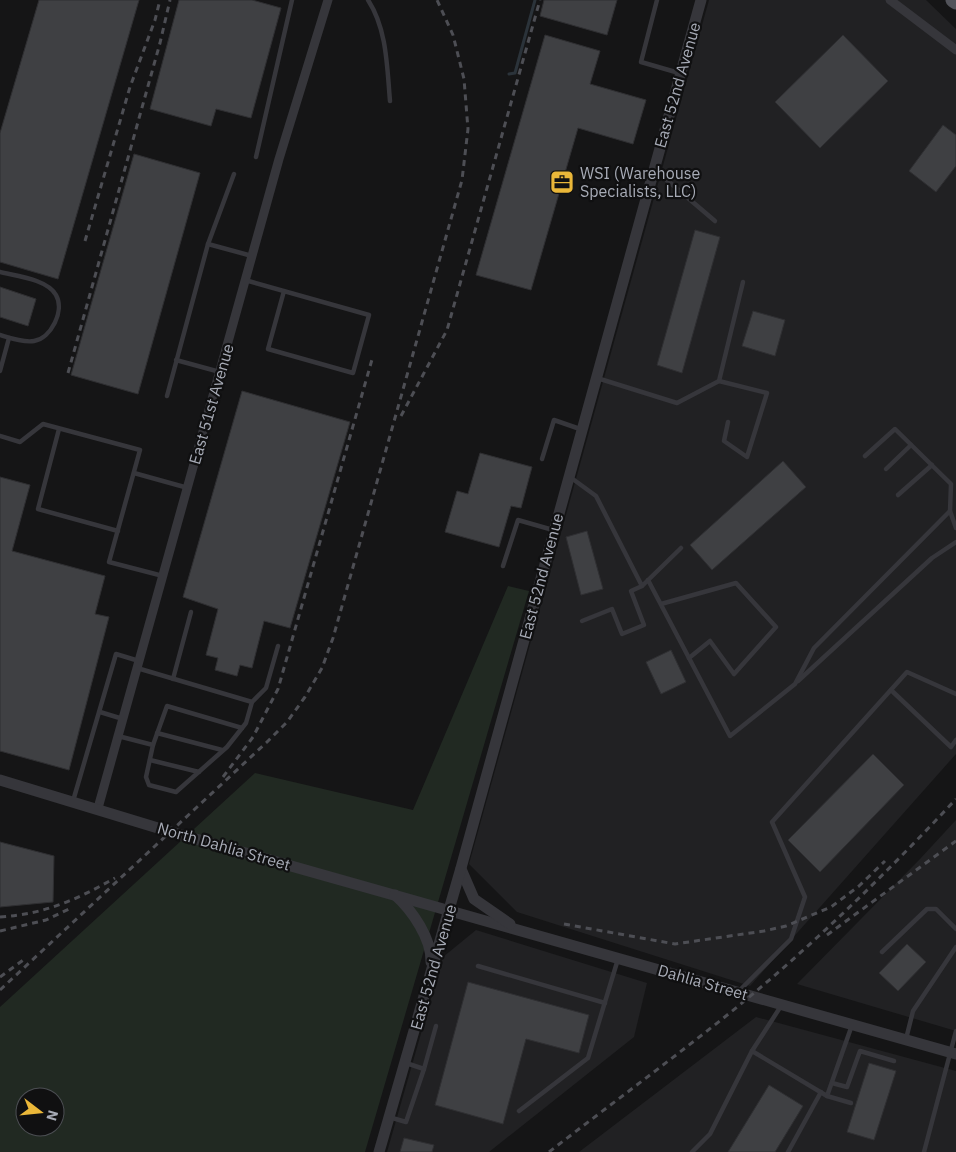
<svg xmlns="http://www.w3.org/2000/svg" width="956" height="1152" font-family="'IBM Plex Sans',sans-serif">
<style>
.built{fill:#212123}
.green{fill:#212922;fill-rule:evenodd}
.lines{fill:none;stroke-linecap:round;stroke-linejoin:round}
.stream{stroke:#2b333a;stroke-width:3}
.building{fill:#3f4043;stroke:#2f2f32}
.service{stroke:#36363b;stroke-width:4.5}
.minor{stroke:#36363b;stroke-width:9}
.tertiary{stroke:#36363b;stroke-width:11}
.primary{stroke:#52535a;stroke-width:15}
.rail{stroke:#4d4e54;stroke-width:3;stroke-dasharray:6 5;stroke-linecap:butt}
.labels{text-anchor:middle;stroke-width:4.5;stroke-linejoin:round;paint-order:stroke}
.street-label{font-size:16px;fill:#a7abb6;stroke:#101011}
.poi-label{font-size:16px;fill:#a7abb6;stroke:#101011;text-anchor:start}
</style>
<rect width="100%" height="100%" fill="#151516"/>
<g class="built">
<polygon points="709,0 926,0 956,29 956,754 750,986 517,912 469,864"/>
<polygon points="956,820 956,1031 797,984 920,859"/>
<polygon points="476,930 647,983 634,1037 489,1152 387,1152 443,957"/>
<polygon points="756,1017 956,1071 956,1152 579,1152"/>
</g>
<path class="green" d="M508,586l21,5 -164,561h-365v-145l255,-234 158,37zM25,1097h30v30h-30z"/>
<g class="lines">
<polyline class="stream" points="509,74 515,73 535,0"/>
</g>
<g class="building">
<polygon points="39,0 139,0 58,279 0,262 0,133"/>
<polygon points="179,0 252,0 281,8 251,118 216,109 211,126 150,109"/>
<polygon points="544,0 617,0 607,35 540,16"/>
<polygon points="545,35 600,51 590,84 646,100 633,144 578,128 531,290 476,275"/>
<polygon points="843,35 888,81 820,148 775,102"/>
<polygon points="943,125 956,135 956,166 936,192 909,171"/>
<polygon points="134,154 200,173 138,394 71,375"/>
<polygon points="695,230 720,237 682,373 657,365"/>
<polygon points="0,287 36,299 28,326 0,317"/>
<polygon points="753,311 785,320 775,356 742,346"/>
<polygon points="242,391 350,422 290,628 264,621 252,668 240,665 237,676 215,670 218,658 206,655 218,609 183,597"/>
<polygon points="480,453 532,467 521,508 511,506 499,547 445,532 457,491 468,494"/>
<polygon points="783,461 806,487 712,570 690,545"/>
<polygon points="0,477 30,485 12,551 105,576 95,614 109,617 69,770 0,751"/>
<polygon points="587,531 603,589 581,595 566,537"/>
<polygon points="671,650 686,682 661,694 646,662"/>
<polygon points="873,754 904,785 820,872 788,840"/>
<polygon points="0,842 54,856 53,902 0,907"/>
<polygon points="907,944 926,962 898,991 879,973"/>
<polygon points="468,982 589,1015 579,1053 526,1039 503,1124 435,1105"/>
<polygon points="869,1063 896,1071 874,1140 847,1132"/>
<polygon points="769,1085 803,1106 775,1152 728,1152"/>
<polygon points="404,1138 434,1145 432,1152 400,1152"/>
</g>
<g class="lines">
<g class="service">
<path d="M368,0c19,29 19,67 22,101"/>
<polyline points="657,0 641,62 679,73"/>
<polyline points="256,157 292,0"/>
<polyline points="655,170 715,221"/>
<polyline points="208,244 252,256"/>
<path d="M0,272c16,4 47,7 56,23 9,16 -5,43 -22,46 -10,2 -24,-3 -34,-6"/>
<polyline points="245,280 369,315 353,373 268,349 284,291"/>
<polyline points="176,360 220,372"/>
<polyline points="0,371 9,338"/>
<polyline points="597,378 677,403 719,381 743,282"/>
<polyline points="719,381 767,393 747,457 724,441 728,422"/>
<polyline points="167,396 208,244 234,174"/>
<polyline points="59,429 38,509 118,531"/>
<polyline points="0,436 20,442 43,424 140,450 109,562 163,576"/>
<polyline points="542,459 554,420 580,429"/>
<polyline points="886,469 911,445"/>
<polyline points="134,473 188,488"/>
<polyline points="570,477 596,496 642,586 681,548"/>
<polyline points="898,495 932,465"/>
<polyline points="950,511 956,528"/>
<polyline points="503,566 518,520 553,530"/>
<polyline points="648,580 730,736 795,684 814,648 950,511 951,484 895,429 865,456"/>
<polyline points="661,604 736,583 776,627 734,674 710,641 689,658"/>
<polyline points="582,621 612,609 622,634 644,625 631,591 642,586"/>
<polyline points="173,679 191,612"/>
<polyline points="798,681 932,558 956,542"/>
<polyline points="891,690 951,747 956,740"/>
<polyline points="252,702 266,688 278,646"/>
<polyline points="100,712 123,719"/>
<polyline points="157,733 222,750"/>
<polyline points="118,736 153,745 146,777 149,785 176,792 227,747 246,723 252,702 137,668"/>
<polyline points="153,745 167,706 242,728"/>
<polyline points="150,760 199,772"/>
<polyline points="73,801 116,654 139,661"/>
<polyline points="882,952 927,909 936,909 956,929"/>
<polyline points="478,966 605,1003"/>
<polyline points="739,991 791,939 805,897 772,822 907,672 956,694"/>
<polyline points="781,1006 752,1051 827,1096 852,1025"/>
<polyline points="906,1039 913,1011 956,947"/>
<polyline points="406,1063 424,1069 436,1026"/>
<polyline points="832,1083 847,1087 860,1051 894,1061"/>
<polyline points="827,1096 851,1103"/>
<polyline points="519,1111 588,1058 618,959"/>
<polyline points="389,1117 406,1122 424,1069"/>
<polyline points="692,1152 710,1134 752,1051"/>
<polyline points="788,1152 821,1092"/>
<polyline points="924,1152 956,1031"/>
</g>
<g class="minor">
<polyline points="890,0 956,50"/>
<polyline points="98,808 279,159 328,0"/>
</g>
<g class="tertiary">
<polyline points="0,780 171,832 956,1054"/>
<polyline points="461,869 474,899 510,924"/>
<path d="M395,895c17,15 37,44 36,67"/>
<polyline points="379,1152 461,868 701,0"/>
</g>
<polyline class="primary" points="953,0 956,2"/>
<g class="rail">
<polyline points="85,241 130,87 155,20 160,0"/>
<polyline points="68,373 160,43 170,0"/>
<polyline points="401,416 447,330 540,0"/>
<polyline points="223,777 253,737 278,689 373,356"/>
<path d="M0,917c45,-3 76,-17 115,-39"/>
<polyline points="564,924 675,944 764,931 786,926 831,907 859,886 885,861"/>
<polyline points="0,931 46,920 71,908"/>
<polyline points="827,935 956,841"/>
<polyline points="0,977 26,958"/>
<polyline points="0,990 267,742 287,722 305,697 322,668 333,638 462,180 468,129 464,79 453,35 437,0"/>
<path d="M549,1152c57,-44 115,-87 172,-132 84,-67 162,-143 235,-221"/>
</g>
</g>
<defs>
<g id="office-square" transform="scale(1.25)"><rect x="-9" y="-9" width="18" height="18" rx="4" fill="#eab739" stroke="#101011"/><path d="M-6-3h4V-5.5h4V-3h4V5H-6ZM-1-4.5V-3h2v-1.5ZM-6 0V1H6V0Z" fill="#111"/></g>
</defs>
<g fill-rule="evenodd">
<use href="#office-square" x="562" y="182"/>
</g>
<g class="labels">
<g class="street-label">
<text transform="translate(677 85) rotate(-74)" y="6">East 52nd Avenue</text>
<text transform="translate(211 404) rotate(-74)" y="6">East 51st Avenue</text>
<text transform="translate(541 576) rotate(-75)" y="6">East 52nd Avenue</text>
<text transform="translate(224 846) rotate(16)" y="6">North Dahlia Street</text>
<text transform="translate(433 967) rotate(-74)" y="6">East 52nd Avenue</text>
<text transform="translate(703 982) rotate(16)" y="6">Dahlia Street</text>
</g>
<g class="poi-label">
<text x="580" y="179">WSI (Warehouse<tspan x="580" dy="18">Specialists, LLC)</tspan></text>
</g>
</g>
<g transform="translate(40 1112) rotate(106)"><circle r="24" fill="#101011" stroke="#4c4e53"/>
<path d="M0-4L9 19L0 12L-9 19Z" fill="#eab739"/>
<text y="-8" font-size="14" font-weight="bold" text-anchor="middle" fill="#a7abb6">N</text>
</g>
</svg>
